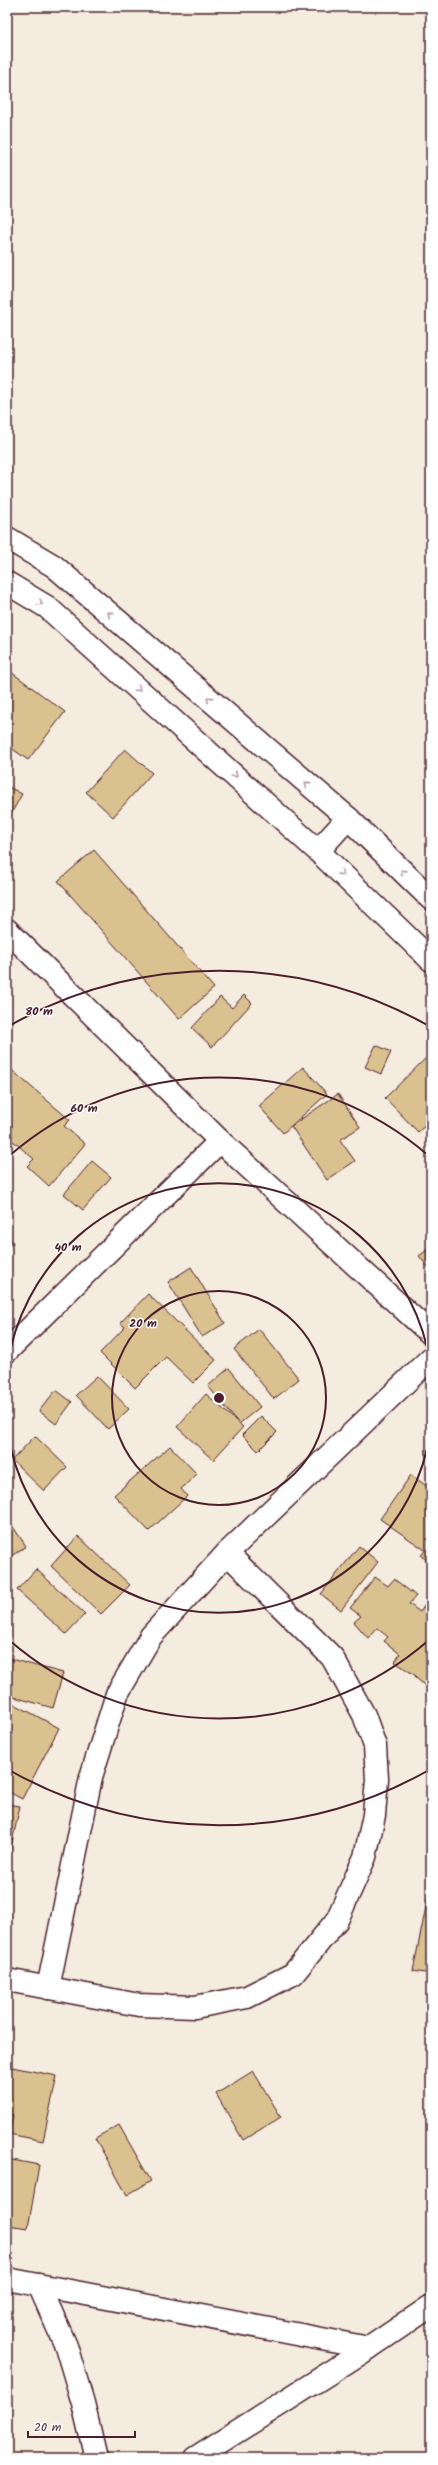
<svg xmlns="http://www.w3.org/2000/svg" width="438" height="2465" font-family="Kalam,sans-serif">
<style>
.building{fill:#dac190;stroke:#4a1f2b}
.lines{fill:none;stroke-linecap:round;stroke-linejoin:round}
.minor-casing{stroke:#4a1f2b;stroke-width:25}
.minor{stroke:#fff;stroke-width:22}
.oneway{stroke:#ae9aa0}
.ring{fill:none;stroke:#4a1f2b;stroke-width:2}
.centre{fill:#4a1f2b;stroke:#fff;stroke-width:2}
.ring-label{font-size:12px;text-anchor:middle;font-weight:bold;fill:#4a1f2b;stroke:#fff;stroke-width:3;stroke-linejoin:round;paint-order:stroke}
</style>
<rect width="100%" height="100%" fill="#f4ecde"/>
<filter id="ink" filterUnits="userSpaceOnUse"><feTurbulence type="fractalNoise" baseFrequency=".025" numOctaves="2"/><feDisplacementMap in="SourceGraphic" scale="8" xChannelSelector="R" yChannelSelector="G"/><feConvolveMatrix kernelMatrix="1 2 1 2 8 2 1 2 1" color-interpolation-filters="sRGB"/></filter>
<g filter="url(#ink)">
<g class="building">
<polygon points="7,669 65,712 28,760 7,745"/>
<polygon points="125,749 152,773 113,817 86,792"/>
<polygon points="7,786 22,794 7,821"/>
<polygon points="94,850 214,988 179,1019 58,881"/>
<polygon points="244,995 252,1003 212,1047 192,1028 220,997 232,1008"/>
<polygon points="376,1045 391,1052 381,1074 365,1067"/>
<polygon points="426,1058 431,1063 431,1128 427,1124 418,1132 385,1098"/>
<polygon points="7,1066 70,1120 64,1126 85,1144 49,1186 27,1166 34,1159 7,1136"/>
<polygon points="303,1067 327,1094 283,1133 259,1106"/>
<polygon points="338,1094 360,1127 340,1140 355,1161 327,1180 291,1126"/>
<polygon points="92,1161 111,1177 83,1210 64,1194"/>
<polygon points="7,1235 13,1243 7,1247"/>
<polygon points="431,1247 431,1271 419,1256"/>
<polygon points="191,1267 225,1323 202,1337 168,1282"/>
<polygon points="148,1294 216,1360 193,1383 166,1357 135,1388 100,1353 125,1327 120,1323"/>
<polygon points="259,1329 299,1379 274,1399 234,1349"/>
<polygon points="229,1368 260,1407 239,1424 208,1386"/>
<polygon points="97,1376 129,1409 108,1429 76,1395"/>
<polygon points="56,1390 72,1402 56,1424 39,1411"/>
<polygon points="206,1394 243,1427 213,1460 177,1427"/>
<polygon points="261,1416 277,1432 258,1451 242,1435"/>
<polygon points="35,1436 67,1467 44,1491 12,1460"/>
<polygon points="170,1446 197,1474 181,1489 187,1496 149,1531 114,1495"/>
<polygon points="411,1475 431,1489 431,1563 421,1556 425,1550 380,1519"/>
<polygon points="7,1518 26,1546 7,1559"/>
<polygon points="78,1536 130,1585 101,1614 51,1566"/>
<polygon points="359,1546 378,1562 341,1610 321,1594"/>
<polygon points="36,1569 85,1614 66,1634 17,1590"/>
<polygon points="375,1577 388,1586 394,1579 416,1596 409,1604 420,1612 425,1605 431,1611 431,1691 415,1677 416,1676 395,1662 400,1654 384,1641 388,1637 377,1628 368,1638 354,1622 361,1616 350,1608"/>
<polygon points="7,1658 63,1673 53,1708 7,1695"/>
<polygon points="7,1700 59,1728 22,1799 7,1791"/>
<polygon points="7,1804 20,1806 7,1865"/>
<polygon points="431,1882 431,1974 413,1971"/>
<polygon points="7,2066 57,2076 43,2141 9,2134 13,2115 7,2114"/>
<polygon points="253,2071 281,2117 243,2140 216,2094"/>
<polygon points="119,2125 151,2181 127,2195 95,2138"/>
<polygon points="7,2159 39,2165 28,2228 7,2225"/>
</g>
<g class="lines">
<g class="minor-casing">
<g id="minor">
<polyline points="7,538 54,566 348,818 431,899"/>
<polyline points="7,583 47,607 318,851 431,960"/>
<polyline points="318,851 348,818"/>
<polyline points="7,930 220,1141 431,1334"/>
<polyline points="7,1351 220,1141"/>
<polyline points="7,1980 139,2005 195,2007 247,1997 293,1974 337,1920 365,1857 374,1815 377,1779 375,1746 364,1715 332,1657 227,1553"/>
<polyline points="48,1988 91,1777 117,1694 151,1636 227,1553 431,1358"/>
<polyline points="7,2279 369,2348"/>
<polyline points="39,2285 66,2346 83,2403 96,2458"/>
<polyline points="195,2458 369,2348 431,2306"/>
</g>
</g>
<use href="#minor" class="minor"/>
</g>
<defs><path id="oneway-chevron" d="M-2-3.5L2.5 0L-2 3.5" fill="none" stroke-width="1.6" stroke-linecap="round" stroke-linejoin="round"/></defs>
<g class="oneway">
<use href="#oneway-chevron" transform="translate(40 603) rotate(31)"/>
<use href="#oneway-chevron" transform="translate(110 614) rotate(-139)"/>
<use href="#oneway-chevron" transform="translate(138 689) rotate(42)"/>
<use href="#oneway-chevron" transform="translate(209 699) rotate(-139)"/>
<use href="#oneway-chevron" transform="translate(235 775) rotate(42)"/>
<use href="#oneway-chevron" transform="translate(307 784) rotate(-139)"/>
<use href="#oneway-chevron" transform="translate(403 872) rotate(-136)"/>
<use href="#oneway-chevron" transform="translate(341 873) rotate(44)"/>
</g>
</g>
<g class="ring">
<circle cx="219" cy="1398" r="107"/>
<path d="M431 1428A214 214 0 0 1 7 1428M7 1368A214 214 0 0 1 431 1368"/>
<path d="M429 1640A320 320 0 0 1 9 1640M9 1156A320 320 0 0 1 429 1156"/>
<path d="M429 1770A427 427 0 0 1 9 1770M9 1026A427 427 0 0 1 429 1026"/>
</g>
<circle cx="219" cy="1398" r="6" class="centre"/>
<g class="ring-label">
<text x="39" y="1015">80 m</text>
<text x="84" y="1112">60 m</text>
<text x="68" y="1251">40 m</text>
<text x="143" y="1327">20 m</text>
</g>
<rect width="438" height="2465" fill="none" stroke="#fff" stroke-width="24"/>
<rect x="12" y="12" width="414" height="2441" fill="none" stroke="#4a1f2b" stroke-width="1.5" filter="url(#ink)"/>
<path d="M28 2431v6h107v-6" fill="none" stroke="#4a1f2b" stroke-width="2"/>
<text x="34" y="2431" font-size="12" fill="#4a1f2b" stroke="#ffffff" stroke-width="3" paint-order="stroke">20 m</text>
</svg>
